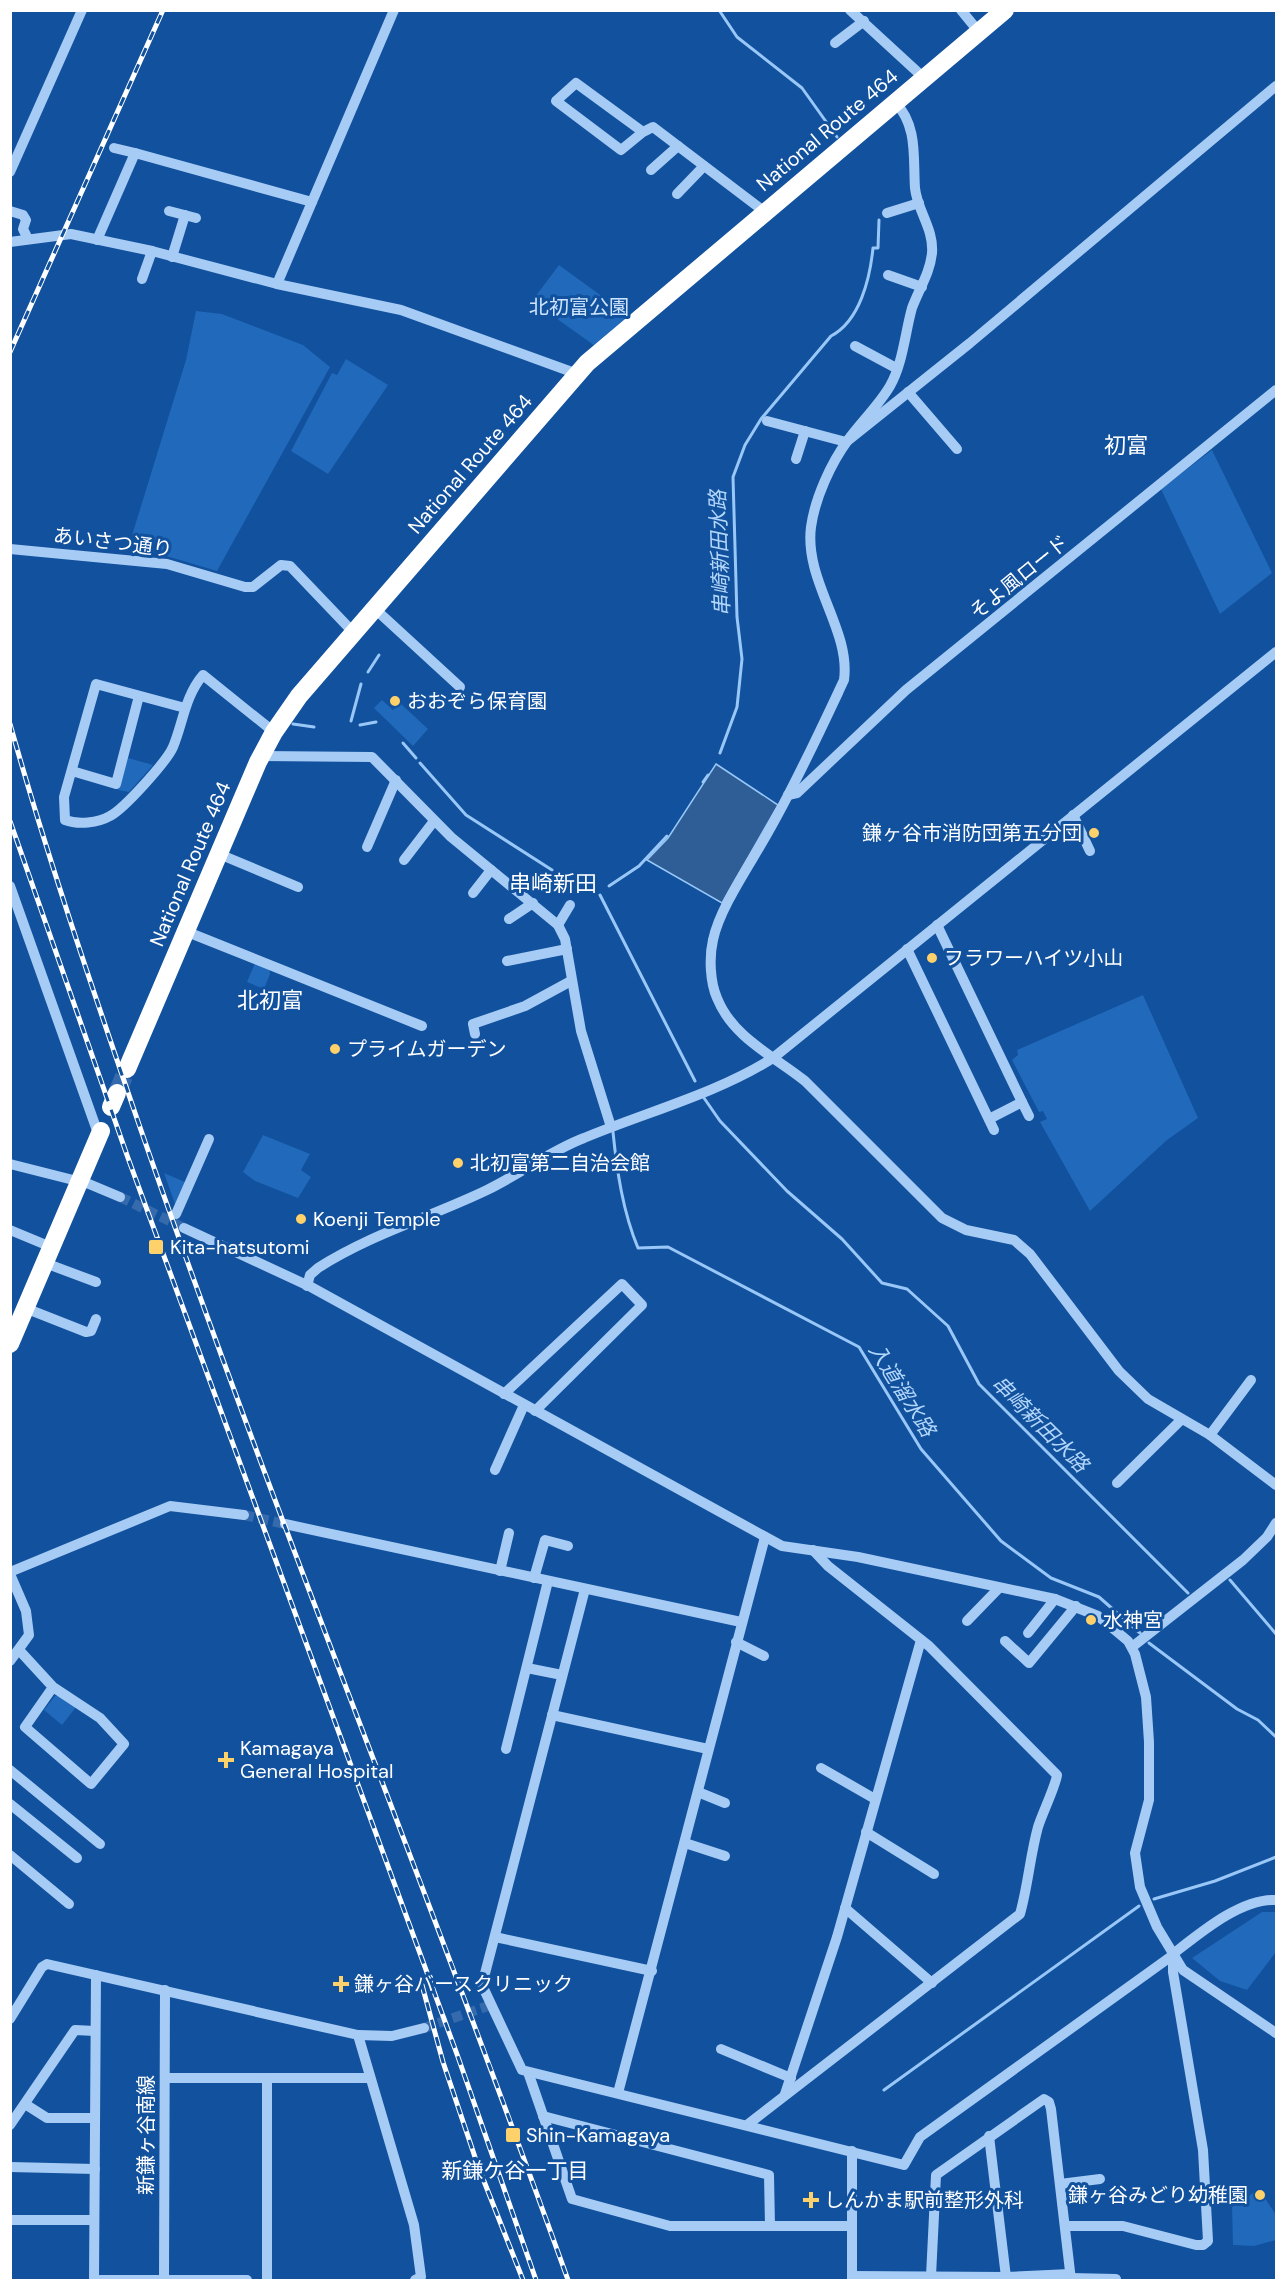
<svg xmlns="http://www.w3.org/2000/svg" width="1287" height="2291" font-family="'DM Sans','Noto Sans JP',sans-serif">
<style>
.green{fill:#2069bb}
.water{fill:#2f5e96;stroke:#98c7f8;stroke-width:1.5}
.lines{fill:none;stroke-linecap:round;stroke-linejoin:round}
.stream{stroke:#98c7f8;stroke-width:3}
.minor-tunnel{stroke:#356bac;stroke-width:10;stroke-dasharray:10 5;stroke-linecap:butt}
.highway-tunnel{stroke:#356bac;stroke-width:18;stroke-dasharray:18 9;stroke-linecap:butt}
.minor{stroke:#a6cbf5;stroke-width:10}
.highway{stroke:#fff;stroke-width:18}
.rail-casing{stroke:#fff;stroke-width:5}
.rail{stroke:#11519d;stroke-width:3;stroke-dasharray:9;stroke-linecap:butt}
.poi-dot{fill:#ffd16a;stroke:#11519d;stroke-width:2}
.labels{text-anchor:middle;stroke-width:6;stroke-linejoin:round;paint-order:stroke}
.street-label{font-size:20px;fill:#fff;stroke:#11519d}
.park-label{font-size:20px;fill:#cfe5fe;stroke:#11519d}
.poi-label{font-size:20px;fill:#fff;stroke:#11519d;text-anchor:start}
.water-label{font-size:21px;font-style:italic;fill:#b3d6fb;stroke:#11519d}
.neighbourhood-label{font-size:21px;fill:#fff;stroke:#11519d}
.quarter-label{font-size:22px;fill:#fff;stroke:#11519d}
</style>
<rect width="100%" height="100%" fill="#11519d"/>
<g class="green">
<polygon points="559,265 629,316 595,346 532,301"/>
<polygon points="196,311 222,314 303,345 330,367 217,571 129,545 186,360"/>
<polygon points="346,359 388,385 328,474 291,451 332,373 337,375"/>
<polygon points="1212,450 1272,573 1220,614 1161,489"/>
<polygon points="382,700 393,710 400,703 428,729 413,746 374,708"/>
<polygon points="128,758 153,765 129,792 118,790"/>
<polygon points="255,963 269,968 270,974 264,989 247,982"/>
<polygon points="1143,995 1198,1118 1167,1140 1090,1211 1040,1122 1047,1119 1043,1111 1039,1112 1012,1060 1018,1055 1017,1050"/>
<polygon points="263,1135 310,1154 301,1170 311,1177 298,1198 255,1181 243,1172"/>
<polygon points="164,1173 185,1182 175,1204"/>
<polygon points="55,1696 59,1696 76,1707 62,1725 44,1710"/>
<polygon points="1262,1912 1276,1912 1276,1952 1247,1990 1220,1981 1192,1958"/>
<polygon points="1259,2189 1276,2215 1276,2240 1254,2246 1233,2245 1232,2207"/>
</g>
<polygon class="water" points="716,764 778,805 722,903 647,860 668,838"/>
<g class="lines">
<g class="stream">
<polyline points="719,10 737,37 802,88 837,137"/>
<polyline points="368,672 379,655"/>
<polyline points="351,721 361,684"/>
<polyline points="293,724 314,727"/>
<polyline points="360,725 376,722"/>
<polyline points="403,743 416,758"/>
<path d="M720,753l17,-46 5,-48 -5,-42 -4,-140 12,-32 16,-26 70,-83c29,-15 39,-58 42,-88h5l1,-28"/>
<polyline points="420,763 466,815 552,870"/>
<polyline points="703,782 708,775"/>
<polyline points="609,886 639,866 667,836"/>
<polyline points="600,895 695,1081"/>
<polyline points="704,1098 720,1121 787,1191 842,1239 882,1283 907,1289 948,1326 979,1384 1188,1593"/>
<path d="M613,1132c4,40 10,80 25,116l30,-1 191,100 62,102 80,92 50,37 48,19 41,36"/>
<polyline points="1230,1580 1276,1634"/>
<polyline points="1149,1643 1237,1709 1258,1720 1276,1737"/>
<polyline points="1154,1899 1215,1881 1276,1857"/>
<polyline points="884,2090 1139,1906"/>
</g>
<g class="minor-tunnel">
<polyline points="120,1197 184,1228"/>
<polyline points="244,1515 285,1524"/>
<polyline points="424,2028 491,2005"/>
</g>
<polyline class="highway-tunnel" points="117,1093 127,1069"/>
<g class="minor">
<polyline points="850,10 924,78"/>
<polyline points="961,10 979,32"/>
<polyline points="835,43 864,21"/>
<path d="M895,102c23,24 18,55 20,86 2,22 19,41 17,65 -2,20 -13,36 -20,55 -7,25 -9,55 -22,78 -11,19 -29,36 -42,54 -17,23 -33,58 -37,87 -7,54 40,103 33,153 -23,49 -46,99 -73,147 -17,32 -51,79 -58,113 -4,17 -3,42 4,58 16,40 57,58 88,83l137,137 24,12 48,10 16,14 89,117 29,28 62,36 66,50"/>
<polyline points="643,132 621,150 556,101 576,83 643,132 653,127 765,212"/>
<polyline points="114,148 135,153"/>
<polyline points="651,170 678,146"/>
<polyline points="10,172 82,10"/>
<polyline points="677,194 704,166"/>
<polyline points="10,211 23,215 26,220 23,229 28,239"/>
<polyline points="169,211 196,218"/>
<polyline points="887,213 919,203"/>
<polyline points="97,240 135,153 312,202"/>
<polyline points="10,242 71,234 152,251 277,284 401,310 572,372 576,377"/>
<polyline points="172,257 185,215"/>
<polyline points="888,275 922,287"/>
<polyline points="142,279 152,251"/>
<polyline points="277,284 394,10"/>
<polyline points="855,346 896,368"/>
<polyline points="908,392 957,449"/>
<polyline points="767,421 846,442 970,343 1276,86"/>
<polyline points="796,459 805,431"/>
<polyline points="10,549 167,564 245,587 253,587 281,565 290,566 353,632"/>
<polyline points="374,608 460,687"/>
<path d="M185,708l-89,-24 -32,113 1,23c13,5 33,3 45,-4 14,-7 57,-55 63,-69 10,-24 12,-51 30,-72l71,57"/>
<polyline points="261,756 372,757 451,837 558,925 565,939 581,1031 611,1127"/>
<polyline points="72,771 116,784 139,696"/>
<polyline points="788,795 797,793 906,690 1276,390"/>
<polyline points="1073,815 1090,851"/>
<polyline points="367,847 396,780"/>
<polyline points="219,854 298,887"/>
<polyline points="404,860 434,821"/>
<polyline points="10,886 99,1136"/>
<polyline points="473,893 491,870"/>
<polyline points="509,919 533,903"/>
<polyline points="558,925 570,905"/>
<polyline points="937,925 1022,1102 989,1119"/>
<polyline points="185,931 422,1026"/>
<polyline points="907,949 994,1130"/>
<polyline points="507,961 567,949"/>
<polyline points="475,1034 473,1024 525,1006 571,981"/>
<polyline points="1022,1102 1029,1116"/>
<polyline points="10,1164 89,1184 120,1197"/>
<polyline points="176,1214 209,1139"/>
<polyline points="184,1228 311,1287 782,1546 858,1557 1055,1599 1098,1616 1128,1641 1135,1654 1146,1697 1149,1742 1149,1800 1135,1853 1140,1887 1157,1927 1183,1970 1276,2033"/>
<polyline points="10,1230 51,1247"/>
<polyline points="45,1263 96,1282"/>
<path d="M307,1286l3,-11 8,-7c53,-34 113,-51 169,-78 33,-16 63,-39 97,-52 62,-26 132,-44 189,-80l503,-406"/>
<polyline points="25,1308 86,1332 91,1331 96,1319"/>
<polyline points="504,1394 622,1284 642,1305 535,1411"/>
<polyline points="1210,1435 1251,1380"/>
<polyline points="495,1470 524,1405"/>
<polyline points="1117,1483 1181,1420"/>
<polyline points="285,1524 741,1622"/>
<polyline points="500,1571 509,1533"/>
<polyline points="10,1572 170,1506 244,1515"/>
<polyline points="10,1574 26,1611 29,1635 10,1661"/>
<polyline points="534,1578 545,1540 568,1546"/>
<polyline points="585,1589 482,1985 522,2070 904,2165 920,2137 1173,1955"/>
<polyline points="967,1621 999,1588"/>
<polyline points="1028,1633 1055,1599"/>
<polyline points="1005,1641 1029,1663 1076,1606"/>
<polyline points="736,1642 764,1656"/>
<polyline points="1132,1647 1243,1560 1267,1537 1276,1523"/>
<polyline points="19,1650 53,1687 100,1718 124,1744 91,1784 25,1727 53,1687"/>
<polyline points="527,1668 562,1675"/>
<polyline points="552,1715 708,1749"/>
<polyline points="506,1749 548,1581"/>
<polyline points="821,1768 875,1799"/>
<polyline points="10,1770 100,1844"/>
<polyline points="698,1792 725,1803"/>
<polyline points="10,1804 77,1858"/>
<polyline points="866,1832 934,1874"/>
<polyline points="685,1843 725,1856"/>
<polyline points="10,1855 69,1904"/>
<polyline points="845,1908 932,1983"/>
<polyline points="495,1937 652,1971"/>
<path d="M1173,1954c27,-21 68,-56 103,-54"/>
<polyline points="10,2019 42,1967 47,1964 358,2035 392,2036 424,2028"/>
<polyline points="358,2035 414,2225 421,2277 415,2280"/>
<polyline points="721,2049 791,2078"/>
<polyline points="528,2072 572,2199 670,2226 852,2226"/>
<polyline points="165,2078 370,2078"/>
<polyline points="618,2093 765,1537"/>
<polyline points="785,2094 837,1937 921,1640"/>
<polyline points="25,2104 47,2118 95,2118"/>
<polyline points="543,2116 769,2175 770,2226"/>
<polyline points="10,2125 75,2030 95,2031"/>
<path d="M747,2125l273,-211c8,-28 10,-58 18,-87 4,-13 18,-42 19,-52l-128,-129 -101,-80 -15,-16"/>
<polyline points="989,2136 1006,2277"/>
<polyline points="10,2167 95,2169"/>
<polyline points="1060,2184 1100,2179"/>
<polyline points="10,2220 94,2220"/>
<polyline points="1065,2226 1123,2226 1196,2245 1203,2245 1208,2241 1203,2150 1173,1972 1173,1955"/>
<polyline points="852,2276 1006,2277 1070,2274"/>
<polyline points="931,2276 936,2175 1044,2099 1049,2102 1051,2109 1071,2280"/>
<polyline points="1071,2278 1116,2279"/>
<polyline points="94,2280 96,1975"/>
<polyline points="100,2280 247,2280"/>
<polyline points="164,2280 165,1990"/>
<polyline points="267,2280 267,2078"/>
<polyline points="852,2280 852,2151"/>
</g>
<g class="highway">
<polyline points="127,1069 258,762 274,732 299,696 587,363 1005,10"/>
<polyline points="111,1107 117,1093"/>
<polyline points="10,1344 101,1131"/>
</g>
<g class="rail-casing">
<g id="rail">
<polyline points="10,352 163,10"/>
<path d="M10,724c39,139 86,275 133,412 133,384 288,761 425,1144"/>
<polyline points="10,821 128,1158 458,2057 536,2280"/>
<polyline points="422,1985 443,2062 478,2166 523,2280"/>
</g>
</g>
<use href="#rail" class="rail"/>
</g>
<g class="poi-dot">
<circle cx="395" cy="701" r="6"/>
<circle cx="1094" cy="833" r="6"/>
<circle cx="932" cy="958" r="6"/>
<circle cx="335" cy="1049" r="6"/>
<circle cx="458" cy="1163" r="6"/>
<circle cx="301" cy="1219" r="6"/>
<rect x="148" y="1239" width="16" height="16" rx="3"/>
<circle cx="1091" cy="1620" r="6"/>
<path d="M223 1751h6v6h6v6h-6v6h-6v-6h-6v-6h6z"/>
<path d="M338 1975h6v6h6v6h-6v6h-6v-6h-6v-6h6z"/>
<rect x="505" y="2127" width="16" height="16" rx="3"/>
<circle cx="1260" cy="2195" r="6"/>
<path d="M808 2191h6v6h6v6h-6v6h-6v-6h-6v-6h6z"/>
</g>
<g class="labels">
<g class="street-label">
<text transform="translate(827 130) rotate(-40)" y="7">National Route 464</text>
<text transform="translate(470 464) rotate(-49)" y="7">National Route 464</text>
<text transform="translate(113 542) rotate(7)" y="7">あいさつ通り</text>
<text transform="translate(1019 577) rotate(-39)" y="7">そよ風ロード</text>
<text transform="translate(190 864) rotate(-67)" y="7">National Route 464</text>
<text transform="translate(146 2135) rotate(-90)" y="7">新鎌ヶ谷南線</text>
</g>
<g class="park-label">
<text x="579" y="314">北初富公園</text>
</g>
<g class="poi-label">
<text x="407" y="708">おおぞら保育園</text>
<text x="1082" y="840" text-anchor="end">鎌ヶ谷市消防団第五分団</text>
<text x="944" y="965">フラワーハイツ小山</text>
<text x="347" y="1056">プライムガーデン</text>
<text x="470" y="1170">北初富第二自治会館</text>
<text x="313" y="1226">Koenji Temple</text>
<text x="170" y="1254">Kita-hatsutomi</text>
<text x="1103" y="1627">水神宮</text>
<text x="240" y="1755">Kamagaya<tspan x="240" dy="23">General Hospital</tspan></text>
<text x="354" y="1991">鎌ヶ谷バースクリニック</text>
<text x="526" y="2142">Shin-Kamagaya</text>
<text x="1248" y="2202" text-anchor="end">鎌ヶ谷みどり幼稚園</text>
<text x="824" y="2207">しんかま駅前整形外科</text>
</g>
<g class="water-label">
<text transform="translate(720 553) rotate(-92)" y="7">串崎新田水路</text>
<text transform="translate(902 1390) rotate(58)" y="7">入道溜水路</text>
<text transform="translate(1040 1424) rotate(45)" y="7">串崎新田水路</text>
</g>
<g class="neighbourhood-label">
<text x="515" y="2178">新鎌ケ谷一丁目</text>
</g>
<g class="quarter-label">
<text x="1126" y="453">初富</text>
<text x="553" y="891">串崎新田</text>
<text x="270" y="1008">北初富</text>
</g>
</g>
<rect width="1287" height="2291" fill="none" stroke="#ffffff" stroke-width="24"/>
</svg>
